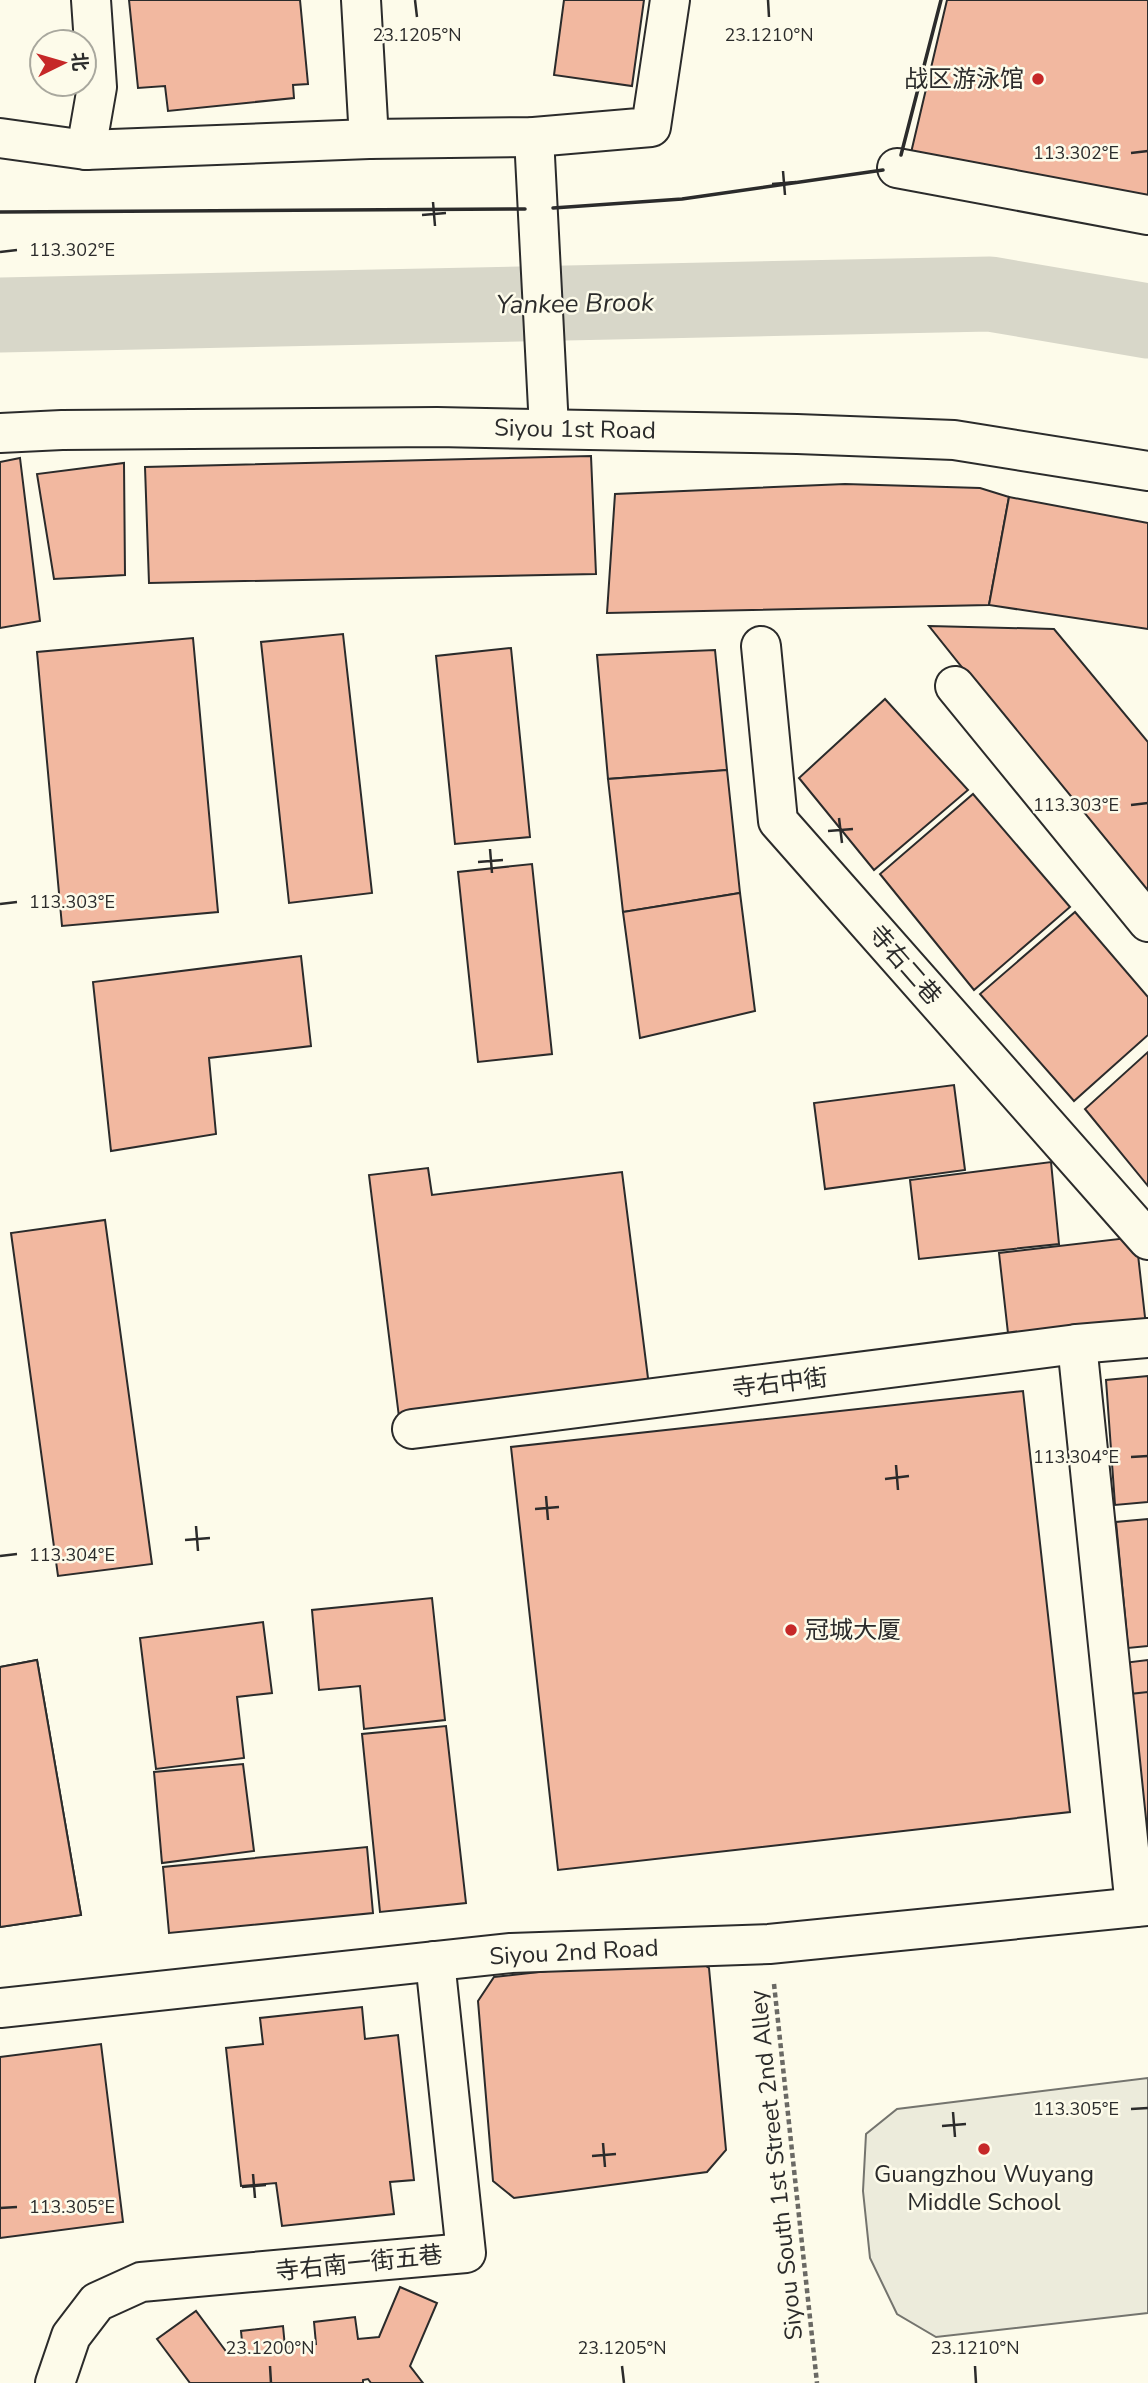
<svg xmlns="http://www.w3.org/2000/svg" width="1148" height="2383" font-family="'Nunito Sans','Noto Sans SC',sans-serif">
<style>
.green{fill:#ecebdb;stroke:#74746e;stroke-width:2}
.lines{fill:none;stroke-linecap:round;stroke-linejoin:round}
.river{stroke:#d8d7c9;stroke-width:75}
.building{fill:#f2b8a0;stroke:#2b2b2b;stroke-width:2}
.minor-casing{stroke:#2b2b2b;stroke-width:42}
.path{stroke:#6a6964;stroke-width:4.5;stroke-dasharray:5 3.5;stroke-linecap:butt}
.minor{stroke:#fdfbea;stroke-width:38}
.wall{stroke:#2b2b2b;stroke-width:3.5}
.ticks{fill:none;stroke:#2b2b2b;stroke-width:2.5}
.poi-dot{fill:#c62828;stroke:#fdfbea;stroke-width:2.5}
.labels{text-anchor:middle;stroke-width:5;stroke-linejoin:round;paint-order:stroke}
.poi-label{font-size:24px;fill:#2b2b2b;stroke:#fdfbea;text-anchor:end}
.street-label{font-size:24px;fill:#2b2b2b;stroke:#fdfbea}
.water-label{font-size:26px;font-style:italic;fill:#2b2b2b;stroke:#fdfbea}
.ticks-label{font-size:18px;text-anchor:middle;fill:#2b2b2b;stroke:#fdfbea;stroke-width:5;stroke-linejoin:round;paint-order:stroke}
</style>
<rect width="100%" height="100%" fill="#fdfbea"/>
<polygon class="green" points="1148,2078 1148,2313 936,2337 897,2314 870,2258 863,2191 866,2134 897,2109"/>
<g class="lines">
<polyline class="river" points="0,315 990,294 1148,321"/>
</g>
<g class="building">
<polygon points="129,0 300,0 308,84 293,85 294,98 168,111 165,86 138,88"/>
<polygon points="564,0 644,0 632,86 554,75"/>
<polygon points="947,0 1148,0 1148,202 910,157"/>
<polygon points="591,456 596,574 149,583 145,467"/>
<polygon points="20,458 40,621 0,628 0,462"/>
<polygon points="124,463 125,575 54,579 37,474"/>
<polygon points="845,484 980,488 1009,497 989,605 607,613 615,494"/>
<polygon points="1009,497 1148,523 1148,629 989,605"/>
<polygon points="929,626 1054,629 1148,742 1148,900"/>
<polygon points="343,634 372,893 289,903 261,642"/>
<polygon points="193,638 218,912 62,926 37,652"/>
<polygon points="511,648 530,837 455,844 436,656"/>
<polygon points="715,650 727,770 608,779 597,655"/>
<polygon points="885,699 968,790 874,870 799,778"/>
<polygon points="727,770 740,893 623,912 608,779"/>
<polygon points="973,794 1070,907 974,990 880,874"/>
<polygon points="532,864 552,1054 478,1062 458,872"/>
<polygon points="740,893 755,1011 640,1038 623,912"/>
<polygon points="1075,912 1148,997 1148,1035 1074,1101 980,994"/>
<polygon points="301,956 311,1046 209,1058 216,1134 111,1151 93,982"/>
<polygon points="1148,1052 1148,1186 1085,1109"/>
<polygon points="954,1085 965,1170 825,1189 814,1103"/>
<polygon points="1051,1162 1059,1244 919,1259 910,1180"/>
<polygon points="428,1168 432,1195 622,1172 649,1386 399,1417 369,1175"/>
<polygon points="105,1220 152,1564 58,1576 11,1233"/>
<polygon points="1136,1237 1146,1326 1009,1342 999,1253"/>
<polygon points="1148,1376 1148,1502 1115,1505 1106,1380"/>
<polygon points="1023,1391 1070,1812 558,1870 511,1447"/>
<polygon points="1148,1519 1148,1646 1128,1648 1116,1522"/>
<polygon points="432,1598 445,1720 364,1729 360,1686 319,1690 312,1610"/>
<polygon points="263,1622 272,1693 237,1697 244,1758 156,1769 140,1638"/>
<polygon points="37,1660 81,1915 0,1927 0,1876 6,1876 0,1839 0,1667"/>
<polygon points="37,1660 81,1915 0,1927 0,1667"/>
<polygon points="1148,1660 1148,1871 1123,1663"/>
<polygon points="1148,1692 1148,1865 1130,1694"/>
<polygon points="446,1726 466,1903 380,1912 362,1734"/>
<polygon points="243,1764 254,1851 162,1863 154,1772"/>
<polygon points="367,1847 373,1913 169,1933 163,1867"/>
<polygon points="689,1955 709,1968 726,2150 707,2172 514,2198 493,2181 478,2001 494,1977"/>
<polygon points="362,2007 365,2039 398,2035 414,2180 390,2182 394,2214 282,2226 276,2183 241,2186 226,2048 263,2044 260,2018"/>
<polygon points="101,2044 123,2222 0,2238 0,2057"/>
<polygon points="400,2287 437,2303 410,2366 423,2383 371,2383 368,2379 363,2380 363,2383 190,2383 157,2339 196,2311 228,2354 243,2352 241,2331 283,2326 285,2347 316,2344 314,2322 355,2317 358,2339 379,2337"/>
</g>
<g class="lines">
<g class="minor-casing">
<g id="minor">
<polyline points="361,0 369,139"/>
<polyline points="534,137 549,428"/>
<polyline points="0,138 86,150 97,87 91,0"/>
<polyline points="86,150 369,139 534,137 651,127 670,0"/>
<polyline points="897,168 1148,215"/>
<polyline points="0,433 62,430 437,427 797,434 954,440 1148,471"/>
<polyline points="761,646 778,821 1148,1240"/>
<polyline points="955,686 1148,922"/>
<polyline points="1077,1344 1135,1907"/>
<polyline points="412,1429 1077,1344 1148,1338"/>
<polyline points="0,2008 511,1953 769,1944 1148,1906"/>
<polyline points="55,2383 71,2336 97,2302 141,2282 466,2253 435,1961"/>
</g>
</g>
<polyline class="path" points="774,1984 817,2383"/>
<use href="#minor" class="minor"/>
<g class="wall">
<polyline points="901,155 941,0"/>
<polyline points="553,208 682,199 883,170"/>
<polyline points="0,212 525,209"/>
</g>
</g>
<path class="ticks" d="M415,0l2,17M768,0l1,17M1131,153l17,-2M783,171l2,24M772,184l24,-2M433,202l2,24M422,215l24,-2M0,252l17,-2M1131,805l17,-2M839,818l3,25M828,831l25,-2M490,849l2,24M478,862l25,-2M0,904l17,-2M1131,1457l17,-1M896,1465l2,25M885,1479l24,-3M546,1496l2,24M535,1509l24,-2M196,1526l2,25M185,1540l25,-2M0,1556l17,-2M1131,2109l17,-1M953,2112l2,25M942,2126l24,-2M603,2143l2,24M592,2156l24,-2M253,2174l2,24M242,2187l24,-2M0,2208l17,-1M270,2366l1,17M622,2366l2,17M975,2366l1,17"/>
<g class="poi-dot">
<circle cx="1038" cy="79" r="7"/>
<circle cx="791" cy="1630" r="7"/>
<circle cx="984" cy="2149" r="7"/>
</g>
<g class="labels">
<g class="poi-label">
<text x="1024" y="87">战区游泳馆</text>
<text x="805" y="1638" text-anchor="start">冠城大厦</text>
<text x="984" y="2182" text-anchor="middle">Guangzhou Wuyang<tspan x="984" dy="28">Middle School</tspan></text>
</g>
<g class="street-label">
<text transform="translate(575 429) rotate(1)" y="8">Siyou 1st Road</text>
<text transform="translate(905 965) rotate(49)" y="8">寺右二巷</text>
<text transform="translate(780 1383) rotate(-7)" y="8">寺右中街</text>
<text transform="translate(574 1952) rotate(-3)" y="8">Siyou 2nd Road</text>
<text transform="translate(776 2165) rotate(-96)" y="8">Siyou South 1st Street 2nd Alley</text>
<text transform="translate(359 2263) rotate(-6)" y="8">寺右南一街五巷</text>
</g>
<g class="water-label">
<text transform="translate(575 303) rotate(-1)" y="9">Yankee Brook</text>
</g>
</g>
<g class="ticks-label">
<text x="417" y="41">23.1205°N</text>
<text x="769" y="41">23.1210°N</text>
<text x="1076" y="159">113.302°E</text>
<text x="72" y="256">113.302°E</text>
<text x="1076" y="811">113.303°E</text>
<text x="72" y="908">113.303°E</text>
<text x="1076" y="1463">113.304°E</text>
<text x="72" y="1561">113.304°E</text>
<text x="1076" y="2115">113.305°E</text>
<text x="72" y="2213">113.305°E</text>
<text x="270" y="2354">23.1200°N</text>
<text x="622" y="2354">23.1205°N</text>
<text x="975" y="2354">23.1210°N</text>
</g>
<g transform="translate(63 63) rotate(85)"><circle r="33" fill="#fdfbea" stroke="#a9a89e" stroke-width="2"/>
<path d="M0-5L12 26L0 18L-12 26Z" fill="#c62828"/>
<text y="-10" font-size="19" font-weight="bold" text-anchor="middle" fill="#2b2b2b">北</text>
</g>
</svg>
